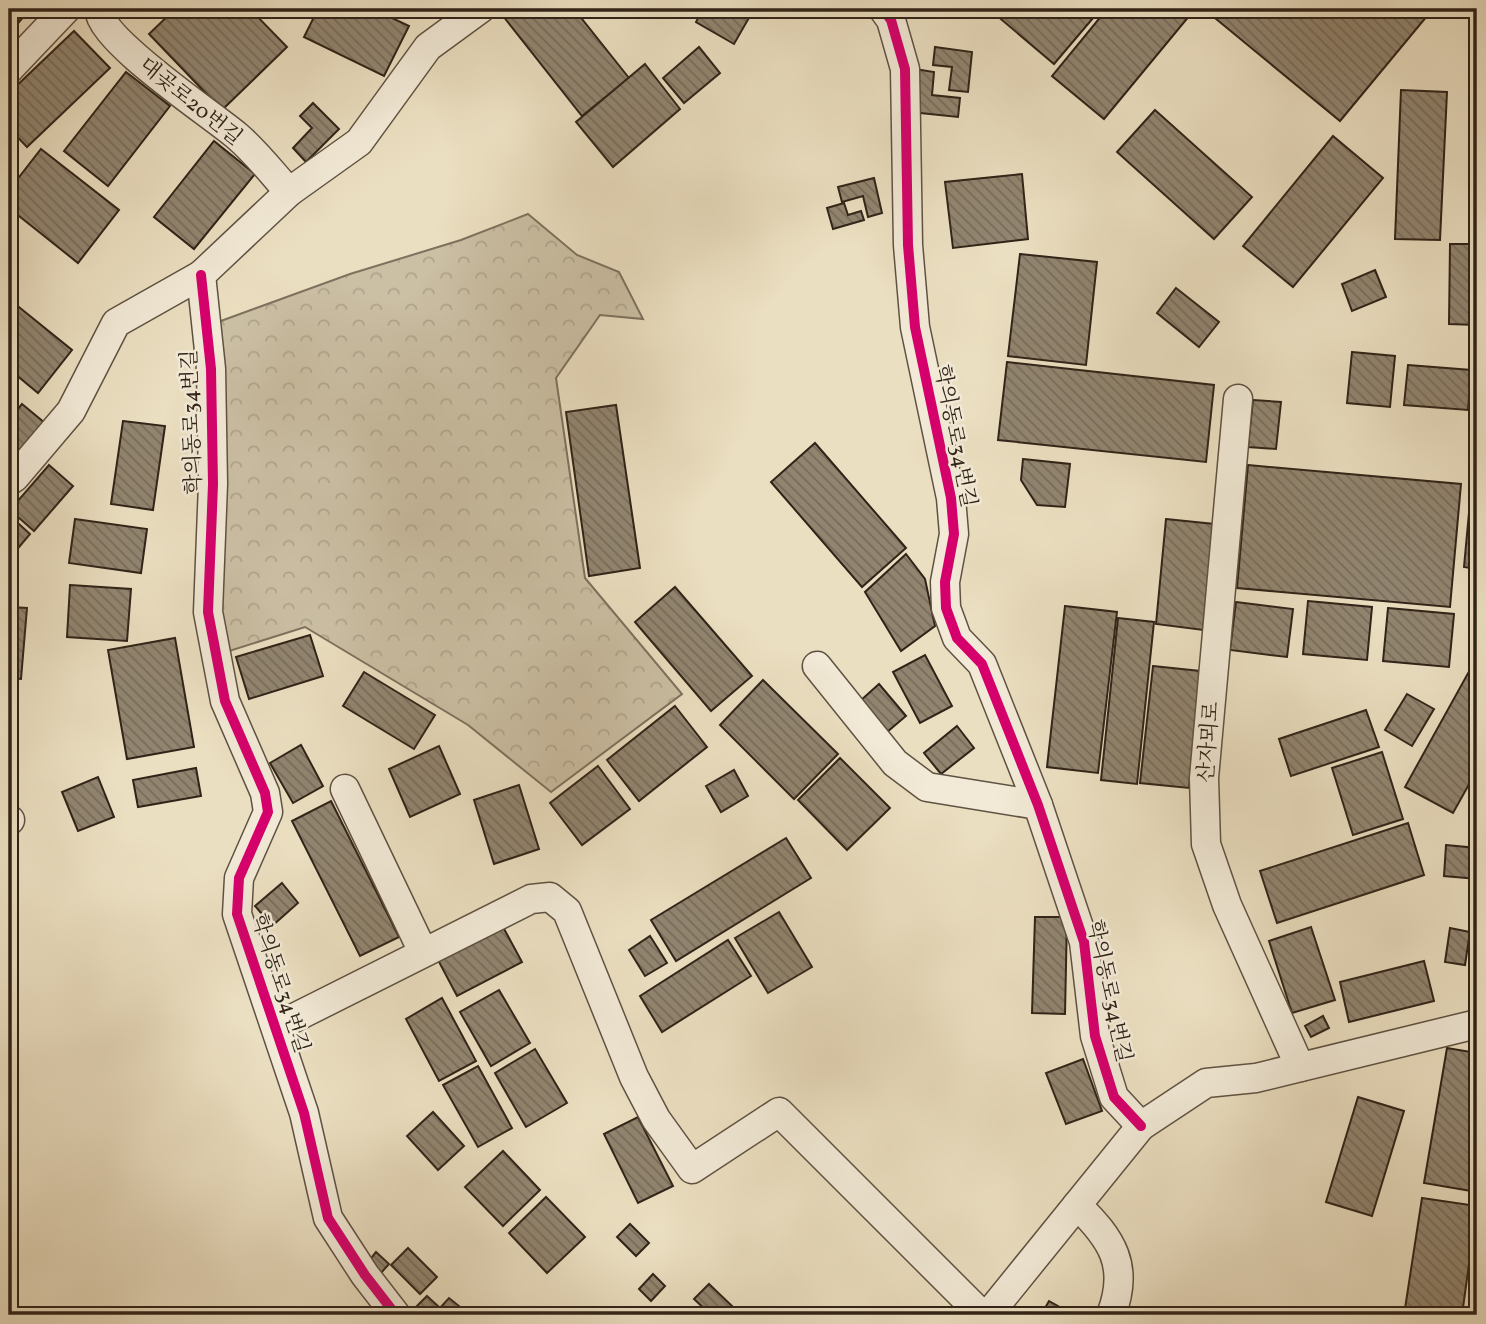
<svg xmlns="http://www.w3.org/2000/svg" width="1486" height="1324" font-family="Vollkorn,'Noto Serif KR',serif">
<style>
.forest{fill:url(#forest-crowns);stroke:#7e715e;stroke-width:2}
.building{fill:url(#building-back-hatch);stroke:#302318;stroke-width:2}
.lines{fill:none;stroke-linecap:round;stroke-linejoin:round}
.minor-casing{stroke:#5f5242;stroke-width:31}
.minor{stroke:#f2ead7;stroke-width:28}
.cycleway-casing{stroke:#f2ead7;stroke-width:15}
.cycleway{stroke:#d6006c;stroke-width:10}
.labels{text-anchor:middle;stroke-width:5;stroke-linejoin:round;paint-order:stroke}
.street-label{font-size:21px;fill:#302318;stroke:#f2ead7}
</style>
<defs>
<pattern id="forest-crowns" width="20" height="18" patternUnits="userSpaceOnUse" patternTransform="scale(1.75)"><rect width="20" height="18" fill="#cbbfa4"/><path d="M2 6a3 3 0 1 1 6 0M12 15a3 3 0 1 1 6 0" fill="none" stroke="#afa48c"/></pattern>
<pattern id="building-back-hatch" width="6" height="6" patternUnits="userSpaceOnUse" patternTransform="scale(1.75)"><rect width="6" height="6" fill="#918570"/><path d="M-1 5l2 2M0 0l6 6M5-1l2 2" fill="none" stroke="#776c5b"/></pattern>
</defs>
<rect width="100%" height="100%" fill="#ebdfc1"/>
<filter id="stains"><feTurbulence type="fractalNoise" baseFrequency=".00286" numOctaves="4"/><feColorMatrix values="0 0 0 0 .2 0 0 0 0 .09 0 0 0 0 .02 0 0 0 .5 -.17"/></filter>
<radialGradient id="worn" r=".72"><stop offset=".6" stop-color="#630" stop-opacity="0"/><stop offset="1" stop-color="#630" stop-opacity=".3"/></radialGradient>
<polygon class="forest" points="528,214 577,255 619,272 643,319 600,315 556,378 585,578 682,694 551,792 468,725 305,627 223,653 216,601 218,322 350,274 461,240"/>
<g class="building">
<polygon points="9,9 30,9 9,34"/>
<polygon points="175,9 250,9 287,47 222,110 149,34"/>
<polygon points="318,9 373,9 409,26 384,76 304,37"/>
<polygon points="512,9 574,9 629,78 582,116 503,16"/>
<polygon points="703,9 754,9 734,44 696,22"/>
<polygon points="989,9 1097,9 1099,11 1054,64"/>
<polygon points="1107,9 1195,9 1104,119 1052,76"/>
<polygon points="1204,9 1431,9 1432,10 1340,121"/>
<polygon points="74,31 110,68 27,147 9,128 9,93"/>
<polygon points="699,47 720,73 684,103 663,78"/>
<polygon points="935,47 972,52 968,92 949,90 952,67 933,65"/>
<polygon points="645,64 680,109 613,167 576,122"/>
<polygon points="915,69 934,72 932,95 960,98 958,117 911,112"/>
<polygon points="126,72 170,106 108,186 64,151"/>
<polygon points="1401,90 1447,92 1440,240 1395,239"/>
<polygon points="313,103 339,129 306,162 293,148 312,128 300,116"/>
<polygon points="1155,110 1252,197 1214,239 1117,152"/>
<polygon points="1333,136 1383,178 1293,287 1243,246"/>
<polygon points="214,141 255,174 194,249 154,217"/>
<polygon points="41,149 119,210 78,263 9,208 9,190"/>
<polygon points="1022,174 1028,239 953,248 945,182"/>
<polygon points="874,178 882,213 868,217 863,196 842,202 838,187"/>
<polygon points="844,203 848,215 861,211 864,220 833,229 827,208"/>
<polygon points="1450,244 1477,244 1477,325 1449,324"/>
<polygon points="1020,254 1097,262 1086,365 1008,356"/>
<polygon points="1375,270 1386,297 1352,311 1342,284"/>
<polygon points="1176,288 1219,322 1199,347 1157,313"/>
<polygon points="9,299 72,350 38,393 9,369"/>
<polygon points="1352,352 1395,356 1390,407 1347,403"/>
<polygon points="1007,362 1214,385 1206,462 998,440"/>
<polygon points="1408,365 1471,370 1468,410 1404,405"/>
<polygon points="9,392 17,399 9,410"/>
<polygon points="1253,400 1281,402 1276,449 1248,447"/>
<polygon points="22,404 46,424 12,465 9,462 9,420"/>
<polygon points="616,405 640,568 589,576 566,412"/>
<polygon points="123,421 165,426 153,510 111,504"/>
<polygon points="815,443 906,548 862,587 771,482"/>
<polygon points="1023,459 1070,464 1065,507 1037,505 1021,480"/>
<polygon points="49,465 73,486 34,531 10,510"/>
<polygon points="1248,465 1461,484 1450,607 1237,588"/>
<polygon points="1472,480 1477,480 1477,569 1464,567"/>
<polygon points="75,519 147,529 141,573 69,563"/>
<polygon points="1166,519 1214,524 1203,630 1156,624"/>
<polygon points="19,524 30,534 9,559 9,536"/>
<polygon points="906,554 925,579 935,626 901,651 865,592"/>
<polygon points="70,585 131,589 127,641 67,637"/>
<polygon points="675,587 752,676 711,711 635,622"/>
<polygon points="1308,601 1372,607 1367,660 1303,654"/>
<polygon points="1236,602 1293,609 1287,657 1230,650"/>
<polygon points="1065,606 1117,612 1098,773 1047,767"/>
<polygon points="9,607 27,608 21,679 9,678"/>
<polygon points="1388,608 1454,614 1449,667 1383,661"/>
<polygon points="1118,618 1154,622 1137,784 1101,780"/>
<polygon points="310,635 323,676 249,699 236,657"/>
<polygon points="175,638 194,747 127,759 108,650"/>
<polygon points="925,655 952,706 920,723 893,672"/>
<polygon points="1477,657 1477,770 1453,813 1405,787"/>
<polygon points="1153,666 1200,671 1189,788 1140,783"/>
<polygon points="364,672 435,715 414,749 343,706"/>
<polygon points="763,680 838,754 794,799 720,725"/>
<polygon points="879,684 906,716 887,732 860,701"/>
<polygon points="1407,694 1434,709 1412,746 1385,730"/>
<polygon points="675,706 707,747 639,801 607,760"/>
<polygon points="1366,710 1379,747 1291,776 1279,739"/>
<polygon points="957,726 974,748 941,774 924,753"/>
<polygon points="301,745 323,786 293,803 270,763"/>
<polygon points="439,746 460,794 410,817 389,769"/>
<polygon points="1382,752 1403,819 1353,835 1332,768"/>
<polygon points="840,758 890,808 847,850 798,800"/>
<polygon points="598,766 630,809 582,845 550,803"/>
<polygon points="196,768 201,796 138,807 133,780"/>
<polygon points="734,770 748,796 721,812 706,786"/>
<polygon points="98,777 114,817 78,831 62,792"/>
<polygon points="519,785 539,849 494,864 474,800"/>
<polygon points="331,801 399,937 360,956 292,821"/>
<polygon points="1408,823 1424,875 1277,923 1260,871"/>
<polygon points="786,838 811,878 676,961 651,920"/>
<polygon points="1446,845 1477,848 1477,879 1444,876"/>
<polygon points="282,883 298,903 272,926 255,906"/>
<polygon points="779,912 812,967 768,993 735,938"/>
<polygon points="1035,917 1067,917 1065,1014 1032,1013"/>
<polygon points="503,927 522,962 457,996 438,960"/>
<polygon points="1311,927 1335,1000 1292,1013 1269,941"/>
<polygon points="1450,928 1470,932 1465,965 1445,962"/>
<polygon points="650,936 667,963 645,976 629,950"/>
<polygon points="728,940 751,976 662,1032 640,996"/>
<polygon points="1424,961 1434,1001 1349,1022 1340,982"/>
<polygon points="499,990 530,1043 491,1066 460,1012"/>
<polygon points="442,998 476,1061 439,1081 406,1019"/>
<polygon points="1323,1016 1329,1028 1311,1037 1305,1026"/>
<polygon points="1447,1048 1477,1053 1477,1192 1424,1183"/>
<polygon points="535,1049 567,1103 526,1127 495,1073"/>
<polygon points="1083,1059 1102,1111 1066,1124 1046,1073"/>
<polygon points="478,1066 512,1128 478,1147 443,1085"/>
<polygon points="1358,1097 1404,1111 1372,1216 1326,1202"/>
<polygon points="433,1112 464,1146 438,1170 407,1136"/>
<polygon points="638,1117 673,1186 638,1203 604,1134"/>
<polygon points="503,1151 540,1190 503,1226 465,1187"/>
<polygon points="546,1197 585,1237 547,1273 509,1233"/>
<polygon points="1422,1198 1477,1206 1462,1315 1404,1315"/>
<polygon points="630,1224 649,1243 636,1256 617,1237"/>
<polygon points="408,1248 437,1277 420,1294 391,1265"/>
<polygon points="376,1252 389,1264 380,1274 367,1263"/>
<polygon points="653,1274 665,1286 651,1301 639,1289"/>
<polygon points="709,1284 732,1306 723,1315 711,1315 694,1299"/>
<polygon points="427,1296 440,1308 449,1298 459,1306 451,1315 421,1315 414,1309"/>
<polygon points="1049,1301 1074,1315 1041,1315"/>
</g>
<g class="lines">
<g class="minor-casing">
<g id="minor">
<path d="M99,9c1,32 111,104 138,127 19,16 35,37 52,56"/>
<polyline points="883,9 891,20 905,69 908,245 915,327 951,498 954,534 945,582 946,608 957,638 982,664 1038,805 1084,942 1095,1036 1114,1097 1141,1126"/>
<polyline points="9,69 66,9"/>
<polyline points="201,275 211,369 213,484 208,612 225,701 265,793 268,812 239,878 237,914 304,1113 328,1218 365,1275 396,1315"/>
<polyline points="1238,399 1204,778 1206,844 1227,905 1300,1067"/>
<polyline points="9,481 15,477 71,411 116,323 201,275 289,192 359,142 428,47 480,9"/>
<polyline points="817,666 895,763 927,787 1038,805"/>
<polyline points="345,789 423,952"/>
<polyline points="9,821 10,820"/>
<polyline points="276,1027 531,899 550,897 567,911 634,1077 656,1119 692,1169 779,1112 982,1315"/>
<path d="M1077,1205c35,34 53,61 34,110"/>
<polyline points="988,1315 1141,1126 1206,1083 1256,1078 1477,1024"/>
</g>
</g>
<use href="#minor" class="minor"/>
<g class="cycleway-casing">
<g id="cycleway">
<polyline points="883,9 891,20 905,69 908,245 915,327 951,498 954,534 945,582 946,608 957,638 982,664 1038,805 1084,942 1095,1036 1114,1097 1141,1126"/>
<polyline points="201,275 211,369 213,484 208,612 225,701 265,793 268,812 239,878 237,914 304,1113 328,1218 365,1275 396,1315"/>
</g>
</g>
<use href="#cycleway" class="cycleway"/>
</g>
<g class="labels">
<g class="street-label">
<text transform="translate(191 101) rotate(39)" y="7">대곶로20번길</text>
<text transform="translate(191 422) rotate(-92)" y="7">학의동로34번길</text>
<text transform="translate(956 436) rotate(79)" y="7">학의동로34번길</text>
<text transform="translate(1208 742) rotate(-86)" y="7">산자뫼로</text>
<text transform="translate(281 983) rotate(72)" y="7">학의동로34번길</text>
<text transform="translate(1110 991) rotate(78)" y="7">학의동로34번길</text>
</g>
</g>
<rect width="1486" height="1324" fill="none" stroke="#ebdfc1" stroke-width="35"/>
<rect x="10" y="10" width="1465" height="1303" fill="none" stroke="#302318" stroke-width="3.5"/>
<rect x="18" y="18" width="1451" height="1289" fill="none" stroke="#302318" stroke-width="2"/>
<rect width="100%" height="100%" filter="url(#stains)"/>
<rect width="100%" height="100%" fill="url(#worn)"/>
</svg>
